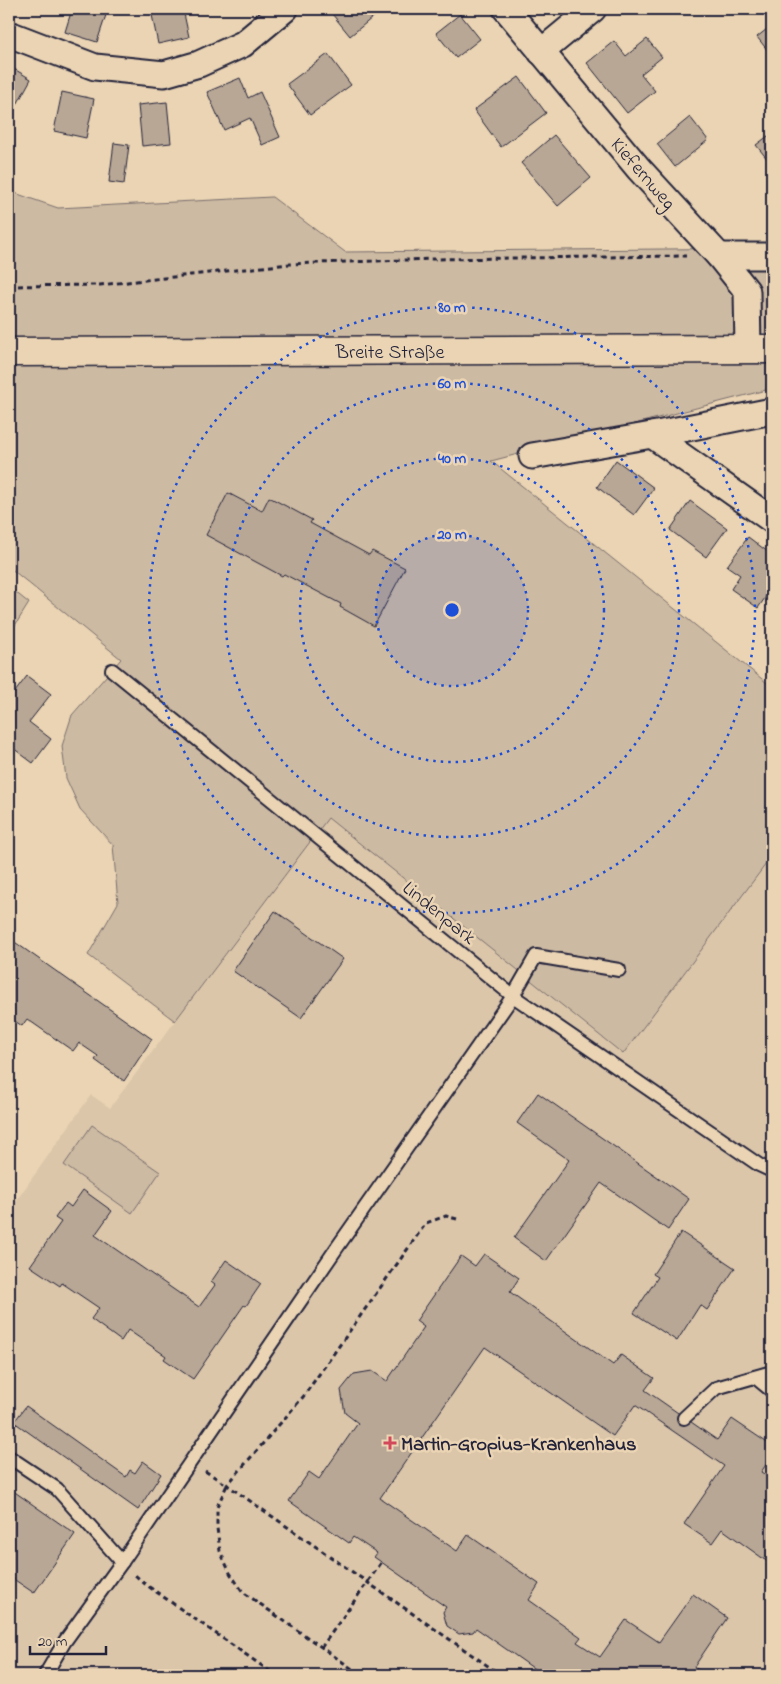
<svg xmlns="http://www.w3.org/2000/svg" width="781" height="1684" font-family="'Indie Flower',sans-serif">
<style>
.built{fill:#dbc6aa}
.green{fill:#cdbaa2;stroke:#786e6e}
.building{fill:#b8a795;stroke:#22223b}
.lines{fill:none;stroke-linecap:round;stroke-linejoin:round}
.lane-casing{stroke:#22223b;stroke-width:16}
.street-casing{stroke:#22223b;stroke-width:29}
.secondary-casing{stroke:#22223b;stroke-width:31}
.path{stroke:#22223b;stroke-width:3;stroke-dasharray:5 4;stroke-linecap:butt}
.lane{stroke:#ead4b3;stroke-width:12}
.street{stroke:#ead4b3;stroke-width:25}
.secondary{stroke:#ead4b3;stroke-width:28}
.ring{fill:none;stroke:#1d4ed8;stroke-width:2.5;stroke-dasharray:2.5 5}
.poi-dot{fill:#d1495b;stroke:#ead4b3;stroke-width:2}
.labels{text-anchor:middle;stroke-width:5;stroke-linejoin:round;paint-order:stroke}
.street-label{font-size:20px;fill:#22223b;stroke:#ead4b3}
.poi-label{font-size:20px;font-weight:bold;fill:#22223b;stroke:#ead4b3;text-anchor:start}
.centre{fill:#1d4ed8;stroke:#ead4b3;stroke-width:2.5}
.ring-label{font-size:15px;text-anchor:middle;font-weight:bold;fill:#1d4ed8;stroke:#ead4b3;stroke-width:5;stroke-linejoin:round;paint-order:stroke}
</style>
<rect width="100%" height="100%" fill="#ead4b3"/>
<filter id="ink" filterUnits="userSpaceOnUse"><feTurbulence type="fractalNoise" baseFrequency=".02" numOctaves="2"/><feDisplacementMap in="SourceGraphic" scale="10" xChannelSelector="R" yChannelSelector="G"/><feConvolveMatrix kernelMatrix="1 2 1 2 8 2 1 2 1" color-interpolation-filters="sRGB"/></filter>
<g filter="url(#ink)">
<polygon class="built" points="328,818 623,1054 772,856 772,1675 9,1675 9,1211 91,1095 110,1108"/>
<g class="green">
<polygon points="9,191 58,208 272,197 345,252 772,248 772,337 9,339"/>
<polygon points="478,362 769,364 766,390 491,461 772,687 772,856 623,1054 328,818 175,1021 88,955 118,903 113,845 80,809 66,778 62,746 72,715 121,659 9,567 9,365"/>
<polygon points="9,587 29,603 9,635"/>
<polygon points="92,1125 160,1172 132,1213 64,1165"/>
</g>
<g class="building">
<polygon points="72,9 108,9 97,42 65,32"/>
<polygon points="156,9 183,9 189,37 158,44 151,10"/>
<polygon points="328,9 383,9 350,36"/>
<polygon points="460,14 480,39 456,58 436,33"/>
<polygon points="772,25 772,56 757,37"/>
<polygon points="647,39 662,57 641,74 655,91 627,113 587,63 614,41 626,56"/>
<polygon points="328,54 351,85 310,115 287,84"/>
<polygon points="9,66 31,79 9,119"/>
<polygon points="519,77 546,113 501,147 474,110"/>
<polygon points="240,78 248,98 260,92 280,137 262,145 250,118 224,130 207,92"/>
<polygon points="62,92 94,99 86,138 54,131"/>
<polygon points="167,102 171,143 142,146 138,105"/>
<polygon points="690,117 708,140 675,167 657,144"/>
<polygon points="772,133 772,165 756,145"/>
<polygon points="554,135 591,178 558,206 521,163"/>
<polygon points="114,143 129,145 124,184 109,182"/>
<polygon points="616,460 654,488 634,515 597,487"/>
<polygon points="228,493 262,511 269,497 312,520 310,523 369,555 372,551 405,568 374,626 340,607 341,604 284,574 282,576 206,535"/>
<polygon points="690,501 727,528 706,557 670,530"/>
<polygon points="748,537 772,555 772,588 758,608 731,589 740,575 727,566"/>
<polygon points="27,676 51,694 29,722 51,739 33,763 9,745 9,700"/>
<polygon points="275,911 343,959 301,1018 233,971"/>
<polygon points="9,938 152,1039 124,1081 95,1060 98,1056 79,1043 73,1051 27,1019 22,1026 9,1017"/>
<polygon points="538,1093 689,1199 668,1230 601,1183 546,1261 514,1238 569,1160 517,1123"/>
<polygon points="83,1190 112,1211 95,1235 199,1307 215,1285 211,1282 226,1260 261,1284 246,1306 244,1305 193,1379 164,1359 166,1356 128,1330 121,1341 91,1319 99,1308 62,1283 60,1286 30,1266 61,1222 55,1218 66,1203 71,1207"/>
<polygon points="681,1232 735,1268 707,1310 700,1305 677,1341 634,1313 658,1277 653,1274"/>
<polygon points="484,1254 519,1278 510,1292 613,1365 621,1355 654,1378 645,1390 717,1440 732,1419 772,1446 772,1456 761,1472 769,1477 772,1472 772,1565 722,1529 712,1543 684,1524 724,1466 635,1405 613,1436 485,1347 380,1498 457,1551 468,1535 539,1584 529,1600 581,1637 577,1642 600,1657 626,1620 659,1642 693,1594 727,1618 694,1667 706,1675 543,1675 476,1628 473,1632 459,1634 447,1626 443,1612 446,1607 374,1557 377,1553 353,1537 349,1543 289,1501 309,1472 319,1479 358,1423 345,1413 341,1390 354,1374 372,1371 387,1381 424,1327 416,1321 461,1256 475,1266"/>
<polygon points="26,1406 126,1477 130,1470 135,1473 143,1461 161,1474 138,1510 14,1422"/>
<polygon points="9,1488 75,1534 34,1593 9,1576"/>
</g>
<g class="lines">
<g class="lane-casing">
<g id="lane">
<polyline points="112,670 513,996 759,1165 772,1171"/>
<polyline points="755,1377 772,1391"/>
<polyline points="684,1418 716,1388 772,1372"/>
<polyline points="9,1457 57,1489 122,1562"/>
<polyline points="45,1675 65,1641 122,1562 336,1249 513,996 536,956 619,970"/>
</g>
</g>
<g class="street-casing">
<g id="street">
<polyline points="506,9 639,169 719,256 747,291 748,349"/>
<polyline points="9,34 95,67 164,74 199,64 243,44 285,9"/>
<polyline points="541,52 593,9"/>
<polyline points="719,256 772,256"/>
<polyline points="652,435 772,520"/>
<polyline points="532,456 652,435 772,411"/>
</g>
</g>
<g class="secondary-casing">
<polyline id="secondary" points="9,352 772,349"/>
</g>
<g class="path">
<polyline points="9,286 100,285 290,264 434,259 686,256"/>
<polyline points="457,1219 446,1216 426,1223 303,1397 227,1485 501,1675"/>
<polyline points="205,1471 227,1485 217,1507 217,1528 220,1551 230,1573 243,1592 361,1675"/>
<polyline points="135,1575 145,1584 275,1675"/>
<polyline points="321,1648 381,1563"/>
<polyline points="535,1675 538,1671"/>
</g>
<use href="#lane" class="lane"/>
<use href="#street" class="street"/>
<use href="#secondary" class="secondary"/>
</g>
</g>
<circle cx="452" cy="610" r="76" fill="#1d4ed8" fill-opacity=".12"/>
<g class="ring">
<circle cx="452" cy="610" r="76"/>
<circle cx="452" cy="610" r="152"/>
<circle cx="452" cy="610" r="227"/>
<circle cx="452" cy="610" r="303"/>
</g>
<path class="poi-dot" d="M387.5 1435.5h5v5h5v5h-5v5h-5v-5h-5v-5h5z"/>
<g class="labels">
<g class="street-label">
<text transform="translate(644 173) rotate(49)" y="7">Kiefernweg</text>
<text x="390" y="358">Breite Straße</text>
<text transform="translate(440 912) rotate(39)" y="7">Lindenpark</text>
</g>
<g class="poi-label">
<text x="401" y="1450">Martin-Gropius-Krankenhaus</text>
</g>
</g>
<circle cx="452" cy="610" r="8" class="centre"/>
<g class="ring-label">
<text x="452" y="312">80 m</text>
<text x="452" y="388">60 m</text>
<text x="452" y="463">40 m</text>
<text x="452" y="539">20 m</text>
</g>
<rect width="781" height="1684" fill="none" stroke="#ead4b3" stroke-width="30"/>
<rect x="15" y="15" width="751" height="1654" fill="none" stroke="#22223b" stroke-width="2" filter="url(#ink)"/>
<path d="M30 1646v8h76v-8" fill="none" stroke="#22223b" stroke-width="2.5"/>
<text x="38" y="1646" font-size="15" fill="#22223b" stroke="#ead4b3" stroke-width="4" paint-order="stroke">20 m</text>
</svg>
